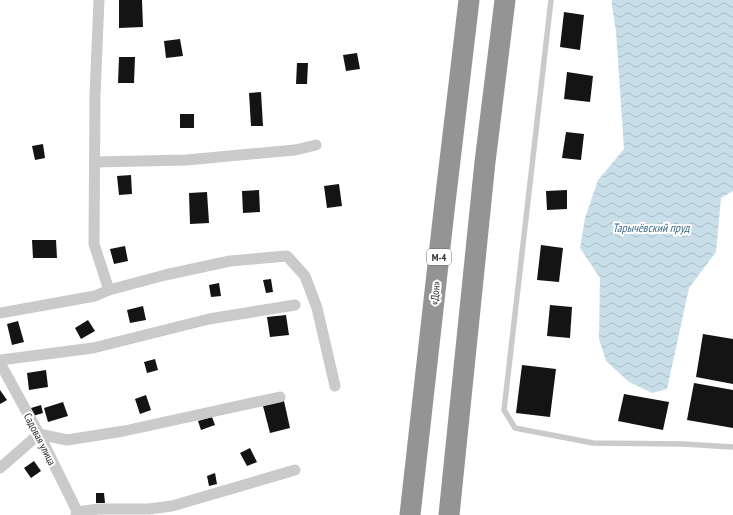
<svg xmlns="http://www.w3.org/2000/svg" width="733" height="515" font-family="'PT Sans Narrow',sans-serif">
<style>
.water{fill:url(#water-waves)}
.building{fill:#141414}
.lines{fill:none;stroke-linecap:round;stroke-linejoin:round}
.lane{stroke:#cacaca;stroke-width:5.5}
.street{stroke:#cacaca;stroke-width:11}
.highway{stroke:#949494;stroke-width:21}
.labels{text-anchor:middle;stroke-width:4;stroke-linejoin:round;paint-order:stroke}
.shield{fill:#fff;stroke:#6c6c6c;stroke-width:1}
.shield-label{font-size:10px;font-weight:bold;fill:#2d2d2d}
.street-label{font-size:11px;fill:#2d2d2d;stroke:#fff}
.water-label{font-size:12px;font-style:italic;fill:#40718a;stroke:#fff}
</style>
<defs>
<pattern id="water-waves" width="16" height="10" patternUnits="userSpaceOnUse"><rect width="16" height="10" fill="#c8dee9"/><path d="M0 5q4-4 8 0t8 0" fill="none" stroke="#acbfc8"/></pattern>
</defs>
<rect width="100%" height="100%" fill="#fff"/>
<polygon class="water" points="612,0 733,0 733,191 721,198 716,252 689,288 667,389 652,393 629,382 606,361 599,339 600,278 580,248 585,218 598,180 624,149 616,31 612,6"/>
<g class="building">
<polygon points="119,0 142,0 143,27 119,28"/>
<polygon points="564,12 584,15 580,50 560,47"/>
<polygon points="180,39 183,56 166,58 164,41"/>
<polygon points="357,53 360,69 346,71 343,55"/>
<polygon points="119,57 135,57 134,83 118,83"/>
<polygon points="297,63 308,63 307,84 296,84"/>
<polygon points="567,72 593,76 590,102 564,99"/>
<polygon points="261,92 263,126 251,126 249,93"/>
<rect x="180" y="114" width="14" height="14"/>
<polygon points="566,132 584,134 581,160 562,158"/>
<polygon points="43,144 45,158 35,160 32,146"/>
<polygon points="131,175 132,194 119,195 117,176"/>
<polygon points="339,184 342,206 327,208 324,186"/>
<polygon points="259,190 260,212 243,213 242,191"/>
<polygon points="567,190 567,209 547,210 546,191"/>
<polygon points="207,192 209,223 190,224 189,193"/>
<polygon points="32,240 56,240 57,258 33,258"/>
<polygon points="541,245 563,248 559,282 537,280"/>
<polygon points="125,246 128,261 114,264 110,249"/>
<polygon points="271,279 273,292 266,293 263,280"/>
<polygon points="219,283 221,296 211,297 209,285"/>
<polygon points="550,305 572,307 570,338 547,336"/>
<polygon points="143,306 146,320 130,323 127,310"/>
<polygon points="286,315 289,335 270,337 267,317"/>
<polygon points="88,320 95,331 81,339 75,328"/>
<polygon points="18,321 24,342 12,345 7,324"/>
<polygon points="703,334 733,339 733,384 696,377"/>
<polygon points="155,359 158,370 147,373 144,362"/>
<polygon points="522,365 556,369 550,417 516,413"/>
<polygon points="46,370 48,387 29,390 27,373"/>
<polygon points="694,383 733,390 733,428 687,420"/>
<polygon points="0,390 7,400 0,404"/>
<polygon points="624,394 669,402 663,430 618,421"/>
<polygon points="146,395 151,410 140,414 135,399"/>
<polygon points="284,401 290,428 270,433 263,406"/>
<polygon points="63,402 68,416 48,422 44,408"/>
<polygon points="41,405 43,413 33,416 31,408"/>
<polygon points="212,417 215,425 201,430 198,421"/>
<polygon points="250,448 257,462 247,466 240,453"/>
<polygon points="34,461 41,471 31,478 24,468"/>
<polygon points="215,473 217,484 209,486 207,476"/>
<polygon points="96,493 104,493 105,503 96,503"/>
</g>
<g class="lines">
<polyline class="lane" points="551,0 504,410 515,428 593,443 683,444 733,447"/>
<g class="street">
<polyline points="99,0 95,95 94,244 109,290"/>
<polyline points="95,162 186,160 295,150 316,145"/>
<polyline points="0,313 95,296 109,290 165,275 230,261 287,256 305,276 317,308 335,386"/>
<polyline points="0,360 93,348 209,319 295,305"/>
<polyline points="0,363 39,434 79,515"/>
<polyline points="0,468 39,434 67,440 124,431 280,397"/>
<polyline points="76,515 77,512 99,509 149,509 172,506 295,470"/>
</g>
<g class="highway">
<polyline points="410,515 444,211 469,0"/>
<polyline points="449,515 485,162 505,0"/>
</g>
</g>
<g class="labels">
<rect class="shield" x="427" y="249" width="24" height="16" rx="3"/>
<g class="shield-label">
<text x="439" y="261">М-4</text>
</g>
<g class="street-label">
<text transform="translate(435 293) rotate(-84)" y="4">«Дон»</text>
<text transform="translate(40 439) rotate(63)" y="4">Садовая улица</text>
</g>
<g class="water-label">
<text x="651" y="232">Тарычёвский пруд</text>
</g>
</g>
</svg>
